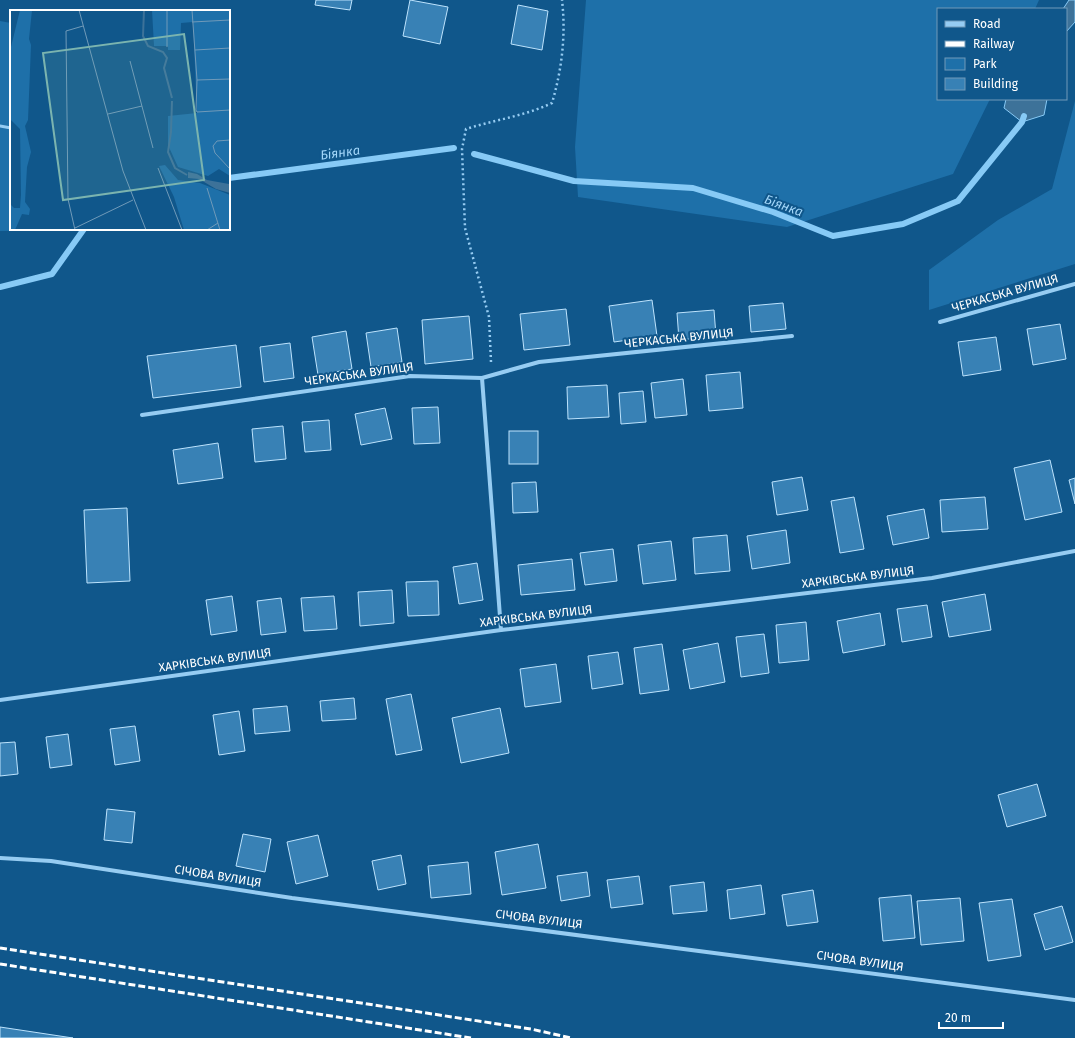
<svg xmlns="http://www.w3.org/2000/svg" width="1075" height="1038" font-family="'Fira Sans',sans-serif">
<style>
.green{fill:#1e70a9}
.water{fill:#3d7299;stroke:#87caf6}
.lines{fill:none;stroke-linecap:round;stroke-linejoin:round}
.stream{stroke:#87caf6;stroke-width:6}
.building{fill:#3881b5;stroke:#bde3fd}
.path{stroke:#96ccf2;stroke-width:2.5;stroke-dasharray:2 3;stroke-linecap:butt}
.service{stroke:#96ccf2;stroke-width:3}
.minor{stroke:#96ccf2;stroke-width:4}
.rail{stroke:#fff;stroke-width:3;stroke-dasharray:7 3;stroke-linecap:butt}
.labels{text-anchor:middle;stroke-width:4;stroke-linejoin:round;paint-order:stroke}
.street-label{font-size:12px;fill:#fff;stroke:#10578b}
.water-label{font-size:13px;font-style:italic;fill:#a2d6f9;stroke:#10578b}
.inset-river{fill:none;stroke:#3d7299;stroke-width:2}
.inset-road{fill:none;stroke:#709ab9;stroke-width:1}
.view{fill:#7bb4af;fill-opacity:0.15;stroke:#7bb4af;stroke-width:2}
.inset-edge{fill:none;stroke:#fff;stroke-width:2}
</style>
<rect width="100%" height="100%" fill="#10578b"/>
<g class="green">
<polygon points="586,0 1039,0 1035,9 938,9 938,99 990,99 953,174 787,227 578,197 575,147"/>
<polygon points="0,21 11,23 11,229 56,229 56,230 0,231"/>
<polygon points="1075,101 1075,264 929,310 929,270 998,220 1052,189"/>
</g>
<g class="water">
<polygon points="1069,0 1075,0 1075,22 1066,32 1066,9 1063,9"/>
<polygon points="1006,99 1047,99 1044,115 1022,122 1004,108"/>
</g>
<g class="lines">
<g class="stream">
<polyline points="474,154 574,181 693,188 773,212 833,236 903,224 958,201 1022,122 1024,116"/>
<polyline points="229,178 454,148"/>
<polyline points="0,287 52,274 84,229"/>
</g>
</g>
<g class="building">
<polygon points="316,0 352,0 350,10 315,5"/>
<polygon points="410,0 448,7 440,44 403,36"/>
<polygon points="518,5 548,11 542,50 511,44"/>
<polygon points="652,300 657,336 614,342 609,306"/>
<polygon points="783,303 786,329 751,332 749,306"/>
<polygon points="566,309 570,345 524,350 520,314"/>
<polygon points="714,310 716,336 679,340 677,313"/>
<polygon points="469,316 473,359 425,364 422,320"/>
<polygon points="1060,324 1066,359 1033,365 1027,329"/>
<polygon points="397,328 402,362 371,367 366,333"/>
<polygon points="346,331 352,369 318,375 312,337"/>
<polygon points="996,337 1001,370 963,376 958,342"/>
<polygon points="290,343 294,378 264,382 260,347"/>
<polygon points="236,345 241,387 153,398 147,356"/>
<polygon points="740,372 743,408 709,411 706,375"/>
<polygon points="683,379 687,415 655,418 651,383"/>
<polygon points="607,385 609,417 568,419 567,387"/>
<polygon points="643,391 646,422 621,424 619,393"/>
<polygon points="438,407 440,443 414,444 412,408"/>
<polygon points="385,408 392,439 361,445 355,414"/>
<polygon points="329,420 331,450 305,452 302,422"/>
<polygon points="283,426 286,459 255,462 252,429"/>
<rect x="509" y="431" width="29" height="33"/>
<polygon points="218,443 223,478 178,484 173,450"/>
<polygon points="1050,460 1062,512 1025,520 1014,468"/>
<polygon points="802,477 808,510 777,515 772,482"/>
<polygon points="1075,478 1075,504 1069,480"/>
<polygon points="536,482 538,512 513,513 512,483"/>
<polygon points="854,497 864,549 840,553 831,501"/>
<polygon points="985,497 988,529 942,532 940,500"/>
<polygon points="127,508 130,581 87,583 84,510"/>
<polygon points="924,509 929,538 893,545 887,516"/>
<polygon points="786,530 790,563 752,569 747,536"/>
<polygon points="727,535 730,571 695,574 693,538"/>
<polygon points="671,541 676,580 643,584 638,545"/>
<polygon points="613,549 617,581 585,585 580,553"/>
<polygon points="572,559 575,590 521,595 518,565"/>
<polygon points="477,563 483,600 459,604 453,567"/>
<polygon points="438,581 439,615 408,616 406,582"/>
<polygon points="392,590 394,623 360,626 358,592"/>
<polygon points="985,594 991,630 949,637 942,602"/>
<polygon points="232,596 237,631 211,635 206,600"/>
<polygon points="334,596 337,629 304,631 301,598"/>
<polygon points="281,598 286,632 261,635 257,601"/>
<polygon points="927,605 932,637 902,642 897,609"/>
<polygon points="880,613 885,645 843,653 837,621"/>
<polygon points="806,622 809,660 779,663 776,625"/>
<polygon points="764,634 769,673 741,677 736,637"/>
<polygon points="718,643 725,682 690,689 683,650"/>
<polygon points="662,644 669,690 640,694 634,648"/>
<polygon points="618,652 623,684 592,689 588,656"/>
<polygon points="556,664 561,702 525,707 520,669"/>
<polygon points="411,694 422,750 396,755 386,699"/>
<polygon points="354,698 356,719 322,721 320,701"/>
<polygon points="287,706 290,731 255,734 253,709"/>
<polygon points="500,708 509,753 461,763 452,718"/>
<polygon points="239,711 245,751 219,755 213,715"/>
<polygon points="135,726 140,761 115,765 110,729"/>
<polygon points="68,734 72,765 50,768 46,737"/>
<polygon points="15,742 18,774 0,776 0,743"/>
<polygon points="1037,784 1046,816 1007,827 998,795"/>
<polygon points="107,809 135,812 132,843 104,840"/>
<polygon points="243,834 271,839 265,872 236,866"/>
<polygon points="318,835 328,876 296,884 287,842"/>
<polygon points="538,844 546,888 502,895 495,852"/>
<polygon points="401,855 406,884 378,890 372,861"/>
<polygon points="468,862 471,894 431,898 428,866"/>
<polygon points="587,872 590,896 561,901 557,876"/>
<polygon points="639,876 643,904 611,908 607,880"/>
<polygon points="704,882 707,911 673,914 670,886"/>
<polygon points="761,885 765,914 730,919 727,890"/>
<polygon points="813,890 818,922 787,926 782,895"/>
<polygon points="911,895 915,938 883,941 879,898"/>
<polygon points="960,898 964,941 921,945 917,901"/>
<polygon points="1012,899 1021,956 988,961 979,903"/>
<polygon points="1062,906 1073,942 1045,950 1034,914"/>
<polygon points="0,1027 73,1038 0,1038"/>
</g>
<g class="lines">
<path class="path" d="M491,362l-2,-45 -24,-89 -3,-79 4,-20c28,-9 59,-13 86,-26 10,-34 14,-68 10,-103"/>
<polyline class="service" points="0,126 11,128"/>
<g class="minor">
<polyline points="940,322 1075,284"/>
<polyline points="482,378 501,630"/>
<polyline points="142,415 410,376 482,378 539,362 792,336"/>
<polyline points="0,700 501,630 932,578 1075,551"/>
<polyline points="0,858 51,861 292,898 1075,1000"/>
</g>
<g class="rail">
<polyline points="0,948 531,1029 571,1038"/>
<polyline points="0,964 471,1038"/>
</g>
</g>
<g class="labels">
<g class="street-label">
<text transform="translate(1005 293) rotate(-16)" y="4">ЧЕРКАСЬКА ВУЛИЦЯ</text>
<text transform="translate(679 338) rotate(-6)" y="4">ЧЕРКАСЬКА ВУЛИЦЯ</text>
<text transform="translate(359 374) rotate(-8)" y="4">ЧЕРКАСЬКА ВУЛИЦЯ</text>
<text transform="translate(858 577) rotate(-7)" y="4">ХАРКІВСЬКА ВУЛИЦЯ</text>
<text transform="translate(536 616) rotate(-7)" y="4">ХАРКІВСЬКА ВУЛИЦЯ</text>
<text transform="translate(215 660) rotate(-8)" y="4">ХАРКІВСЬКА ВУЛИЦЯ</text>
<text transform="translate(218 876) rotate(9)" y="4">СІЧОВА ВУЛИЦЯ</text>
<text transform="translate(539 919) rotate(7)" y="4">СІЧОВА ВУЛИЦЯ</text>
<text transform="translate(860 961) rotate(8)" y="4">СІЧОВА ВУЛИЦЯ</text>
</g>
<g class="water-label">
<text transform="translate(340 152) rotate(-8)" y="5">Біянка</text>
<text transform="translate(784 205) rotate(20)" y="5">Біянка</text>
</g>
</g>
<g transform="translate(10 10)">
<rect width="220" height="220" fill="#10578b"/>
<path d="M10,0h12l-3,29 2,6 -3,75 -3,6 6,26 -4,15 -2,35 5,7 -1,6 -7,-1 -7,16h-5v-26l4,4h6l1,-13 -1,-66 -10,-10v-68zM142,0h78v166l-11,-7 -11,7 -30,-9 -10,-22v-29l29,-3 -4,-91 -12,1 -1,27h-12v-4h-14zM155,155l13,15 22,3 30,12v35h-46l-10,-33 -15,-31z" fill="#1e70a9"/>
<path d="M178,162l9,2 10,6 22,4 1,9 -14,-4 -17,-10 -11,-1z" fill="#3d7299"/>
<path class="inset-river" d="M134,0l-1,26 5,10 15,6 4,6 -3,10 8,30M162,91l-1,31 -3,20 7,16 12,7"/>
<path class="inset-road" d="M69,0l44,161 23,59M182,0l5,70 -1,30 1,2 33,-2M182,12l38,-2M157,37v-37M185,40l35,-2M120,51l23,87M187,70l33,-1M98,104l34,-8M220,130l-13,1 -4,5 2,7 15,16M148,158l24,62M197,178l13,42M65,218l58,-28M65,220l-7,-31 -2,-168 17,-5M197,220l11,-7"/>
<path class="view" d="M174,24l20,146 -141,20 -20,-147z"/>
<rect width="220" height="220" class="inset-edge"/>
</g>
<rect x="937" y="8" width="130" height="92" fill="#10578b" stroke="#709ab9"/>
<rect x="945" y="21" width="20" height="6" fill="#96ccf2" stroke="#709ab9"/>
<text x="973" y="28" font-size="12" fill="#ffffff">Road</text>
<rect x="945" y="41" width="20" height="6" fill="#ffffff" stroke="#709ab9"/>
<text x="973" y="48" font-size="12" fill="#ffffff">Railway</text>
<rect x="945" y="58" width="20" height="12" fill="#1e70a9" stroke="#709ab9"/>
<text x="973" y="68" font-size="12" fill="#ffffff">Park</text>
<rect x="945" y="78" width="20" height="12" fill="#3881b5" stroke="#709ab9"/>
<text x="973" y="88" font-size="12" fill="#ffffff">Building</text>
<path d="M939 1022v6h64v-6" fill="none" stroke="#ffffff" stroke-width="2"/>
<text x="945" y="1022" font-size="12" fill="#ffffff" stroke="#10578b" stroke-width="3" paint-order="stroke">20 m</text>
</svg>
